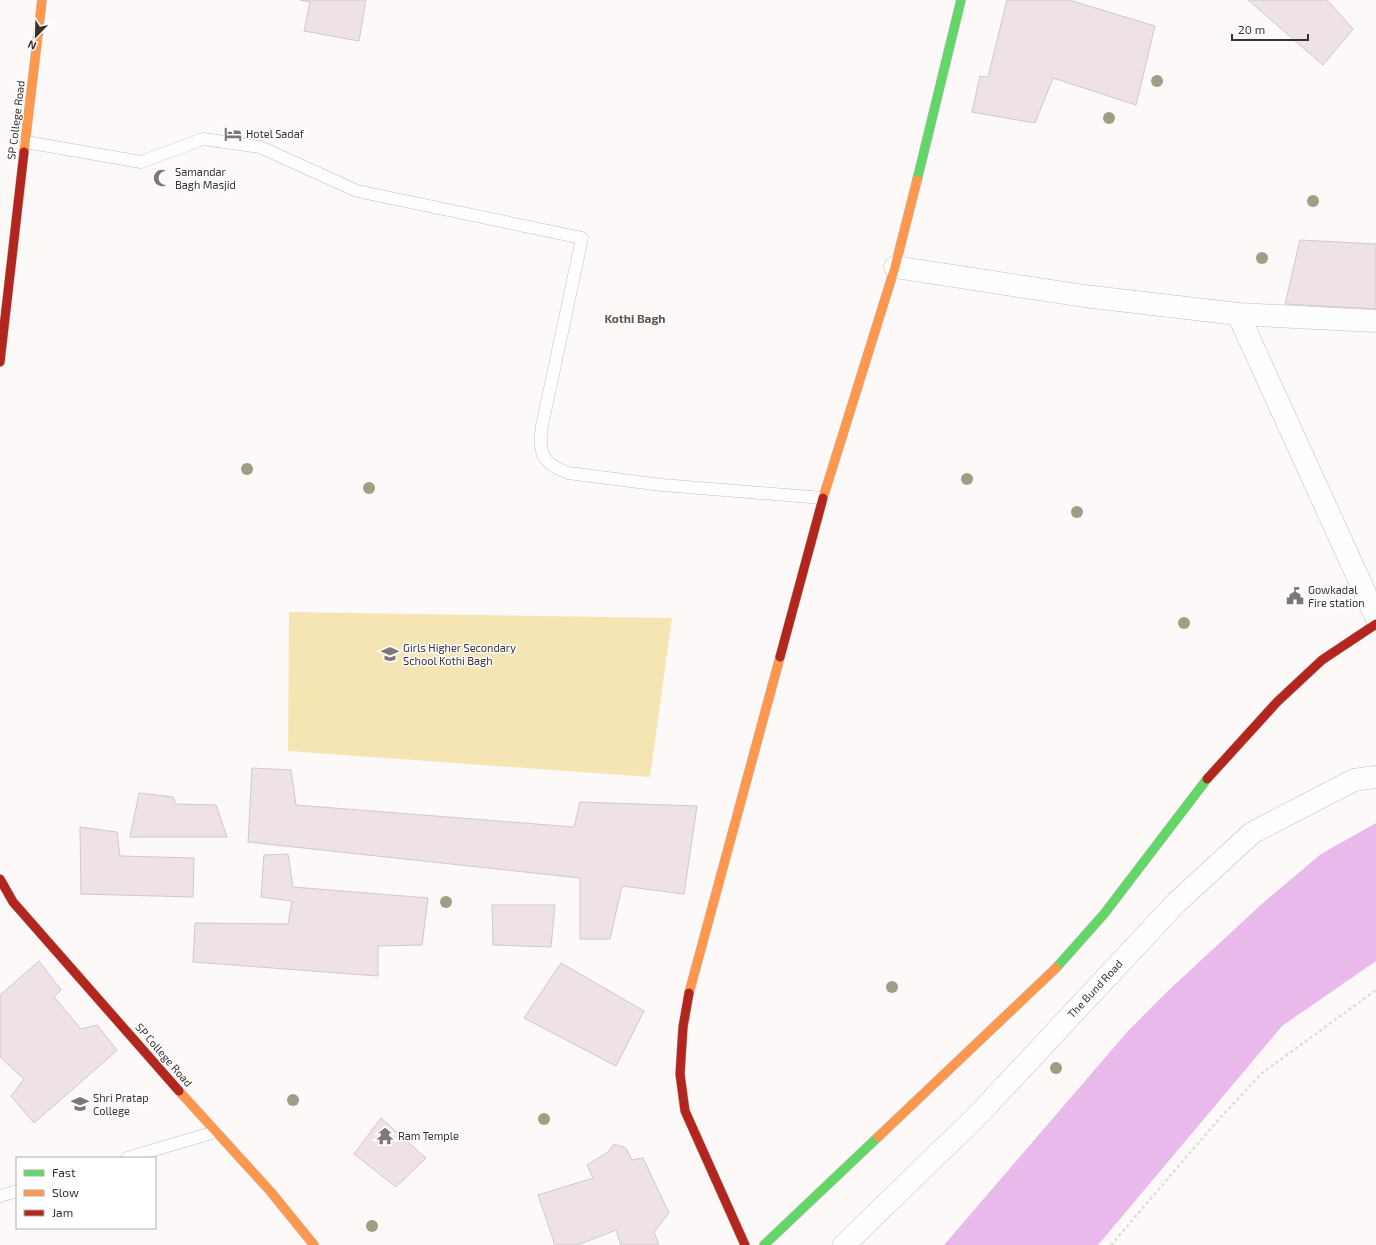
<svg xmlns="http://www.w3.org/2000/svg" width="1376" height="1245" font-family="'Exo 2',sans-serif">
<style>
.green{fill:#f5e5b2}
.water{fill:#e8b9ea}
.building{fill:#efe2e6;stroke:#cfc9ca}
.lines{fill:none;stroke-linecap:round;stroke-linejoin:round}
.lane-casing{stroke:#c3bebd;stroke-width:13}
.street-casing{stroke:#c3bebd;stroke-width:23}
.fast-casing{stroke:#c3bebd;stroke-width:10}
.slow-casing{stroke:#c3bebd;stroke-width:10}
.jam-casing{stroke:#c3bebd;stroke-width:10}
.path{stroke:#dddcdc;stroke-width:2.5;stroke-dasharray:3 3;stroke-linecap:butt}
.lane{stroke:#fffefe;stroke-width:12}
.street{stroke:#fffefe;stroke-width:22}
.fast{stroke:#63d668;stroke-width:9}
.slow{stroke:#ff974d;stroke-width:9}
.jam{stroke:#b3261e;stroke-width:9}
.tree{fill:#a39c84}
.labels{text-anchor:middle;stroke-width:3;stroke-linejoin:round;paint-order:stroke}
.street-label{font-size:11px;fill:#3a312f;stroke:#fff}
.poi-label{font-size:11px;fill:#3a312f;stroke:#fff;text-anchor:start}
.neighbourhood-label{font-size:12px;font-weight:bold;fill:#66524f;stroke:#fff}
</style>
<rect width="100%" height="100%" fill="#fcf9f8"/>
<polygon class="green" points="289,612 672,618 650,777 288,751"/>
<polygon class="water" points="1376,823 1376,961 1282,1026 1098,1245 944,1245 1128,1031 1170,989 1264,902 1321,854"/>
<g class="building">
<polygon points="300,0 366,0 359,41 304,31 310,2"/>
<polygon points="1007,0 1069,0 1155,26 1136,105 1053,78 1035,123 972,112 980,76 988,77"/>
<polygon points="1248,0 1327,0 1353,29 1323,65"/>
<polygon points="1300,240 1376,244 1376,309 1285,304"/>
<polygon points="252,768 291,770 296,805 574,827 580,802 697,806 684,894 622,886 610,939 580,939 580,878 248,842"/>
<polygon points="139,793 173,797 176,804 216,805 227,837 130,837"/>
<polygon points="80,827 117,832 120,856 194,858 193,897 81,894"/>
<polygon points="288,854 293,887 428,898 422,945 378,946 378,976 193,962 195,923 288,924 292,901 261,897 264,855"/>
<polygon points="492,905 555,905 551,947 493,945"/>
<polygon points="39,961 61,990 54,997 81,1029 97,1025 117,1050 112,1055 34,1123 11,1096 24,1079 0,1057 0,995"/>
<polygon points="561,963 644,1011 616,1066 524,1018"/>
<polygon points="381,1118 426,1158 396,1187 354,1154"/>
<polygon points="614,1144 626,1148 632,1160 643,1158 669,1213 654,1232 659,1245 621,1245 616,1230 578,1245 555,1245 538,1195 593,1178 587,1165 608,1152"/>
</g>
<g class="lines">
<g class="lane-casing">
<g id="lane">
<path d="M26,142l115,20 62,-23 57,8 97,44 225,47 -40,188c-4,28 0,37 26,47l94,12 161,13"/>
<polyline points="127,1158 215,1132"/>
<polyline points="0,1196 17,1191"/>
</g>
</g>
<g class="street-casing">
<g id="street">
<polyline points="895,267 1084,296 1238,314 1376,321"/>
<polyline points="1238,314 1376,617"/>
<polyline points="844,1245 978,1115 1176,903 1252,833 1354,780 1376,777"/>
</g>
</g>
<g class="fast-casing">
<g id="fast">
<polyline points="917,180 961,0"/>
<polyline points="1056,968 1104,914 1207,779"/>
<polyline points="764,1245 878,1137"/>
</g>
</g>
<g class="slow-casing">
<g id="slow">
<polyline points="24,152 42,0"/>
<polyline points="823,498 895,267 917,180"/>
<polyline points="689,993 780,657"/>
<polyline points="179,1091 270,1191 314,1245"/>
<polyline points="878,1137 1056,968"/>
</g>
</g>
<g class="jam-casing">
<g id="jam">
<polyline points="0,362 24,152"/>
<polyline points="780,657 823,498"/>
<polyline points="1207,779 1277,702 1322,660 1376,624"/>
<polyline points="0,879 13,902 179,1091"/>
<polyline points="689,993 683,1027 680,1074 685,1111 745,1245"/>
</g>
</g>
<polyline class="path" points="1111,1245 1219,1119 1262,1073 1376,990"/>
<use href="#lane" class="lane"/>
<use href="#street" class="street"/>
<use href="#fast" class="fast"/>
<use href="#slow" class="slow"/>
<use href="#jam" class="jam"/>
</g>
<g class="tree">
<circle cx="1157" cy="81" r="6"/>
<circle cx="1109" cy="118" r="6"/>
<circle cx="1313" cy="201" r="6"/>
<circle cx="1262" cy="258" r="6"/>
<circle cx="247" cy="469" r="6"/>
<circle cx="967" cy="479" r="6"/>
<circle cx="369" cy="488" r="6"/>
<circle cx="1077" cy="512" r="6"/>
<circle cx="1184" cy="623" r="6"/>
<circle cx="446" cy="902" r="6"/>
<circle cx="892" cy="987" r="6"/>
<circle cx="1056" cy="1068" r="6"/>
<circle cx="293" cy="1100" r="6"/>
<circle cx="544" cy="1119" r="6"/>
<circle cx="372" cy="1226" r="6"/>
</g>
<defs>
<g id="hotel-bare" transform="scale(1.38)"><path d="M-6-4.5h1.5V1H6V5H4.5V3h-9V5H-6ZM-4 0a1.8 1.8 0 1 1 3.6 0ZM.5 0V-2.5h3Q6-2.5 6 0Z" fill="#7e7775" stroke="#fff" stroke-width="2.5" paint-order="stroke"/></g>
<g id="mosque-bare" transform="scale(1.38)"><path d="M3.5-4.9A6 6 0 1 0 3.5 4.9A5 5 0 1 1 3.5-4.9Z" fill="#7e7775" stroke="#fff" stroke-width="2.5" paint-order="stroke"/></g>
<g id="civic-bare" transform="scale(1.38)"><path d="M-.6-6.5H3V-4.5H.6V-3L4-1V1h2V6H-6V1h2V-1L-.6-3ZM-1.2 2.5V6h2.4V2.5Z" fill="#7e7775" stroke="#fff" stroke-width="2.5" paint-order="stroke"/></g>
<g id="school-bare" transform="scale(1.38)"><path d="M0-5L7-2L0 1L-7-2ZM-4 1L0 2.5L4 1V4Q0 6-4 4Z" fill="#7e7775" stroke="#fff" stroke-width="2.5" paint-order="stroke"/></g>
<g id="university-bare" transform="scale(1.38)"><path d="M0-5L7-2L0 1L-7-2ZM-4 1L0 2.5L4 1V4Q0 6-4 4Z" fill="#7e7775" stroke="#fff" stroke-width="2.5" paint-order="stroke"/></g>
<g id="temple-bare" transform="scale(1.38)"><path d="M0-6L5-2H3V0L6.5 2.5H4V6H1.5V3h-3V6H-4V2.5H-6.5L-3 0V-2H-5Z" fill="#7e7775" stroke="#fff" stroke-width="2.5" paint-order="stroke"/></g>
</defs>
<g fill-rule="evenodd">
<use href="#hotel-bare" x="233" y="134"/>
<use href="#mosque-bare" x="162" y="178"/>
<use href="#civic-bare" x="1295" y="596"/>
<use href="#school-bare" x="390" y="654"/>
<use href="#university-bare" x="80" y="1104"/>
<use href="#temple-bare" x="385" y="1136"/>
</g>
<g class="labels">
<g class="street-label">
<text transform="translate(16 120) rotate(-83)" y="4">SP College Road</text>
<text transform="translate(1095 989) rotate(-47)" y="4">The Bund Road</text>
<text transform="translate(164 1055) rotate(49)" y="4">SP College Road</text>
</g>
<g class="poi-label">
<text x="246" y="138">Hotel Sadaf</text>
<text x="175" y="176">Samandar<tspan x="175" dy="13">Bagh Masjid</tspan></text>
<text x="1308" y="594">Gowkadal<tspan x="1308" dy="13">Fire station</tspan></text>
<text x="403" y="652">Girls Higher Secondary<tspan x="403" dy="13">School Kothi Bagh</tspan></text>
<text x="93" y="1102">Shri Pratap<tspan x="93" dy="13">College</tspan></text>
<text x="398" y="1140">Ram Temple</text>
</g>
<g class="neighbourhood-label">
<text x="635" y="323">Kothi Bagh</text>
</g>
</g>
<rect x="16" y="1157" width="140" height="72" fill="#ffffff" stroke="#b0adac"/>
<rect x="24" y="1170" width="20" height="6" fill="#63d668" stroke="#b0adac"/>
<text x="52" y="1177" font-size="12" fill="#3a312f">Fast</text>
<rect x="24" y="1190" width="20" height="6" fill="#ff974d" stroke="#b0adac"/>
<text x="52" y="1197" font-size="12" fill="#3a312f">Slow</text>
<rect x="24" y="1210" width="20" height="6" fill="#b3261e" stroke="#b0adac"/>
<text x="52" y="1217" font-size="12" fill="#3a312f">Jam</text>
<g transform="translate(36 36) rotate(203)" stroke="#ffffff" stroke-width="3" paint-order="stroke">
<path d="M0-3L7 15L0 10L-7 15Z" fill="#3a312f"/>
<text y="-6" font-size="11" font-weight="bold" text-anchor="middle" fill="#3a312f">N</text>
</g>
<path d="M1232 34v6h76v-6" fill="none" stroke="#3a312f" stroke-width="2"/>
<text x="1238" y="34" font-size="12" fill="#3a312f" stroke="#ffffff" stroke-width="3" paint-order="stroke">20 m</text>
</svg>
